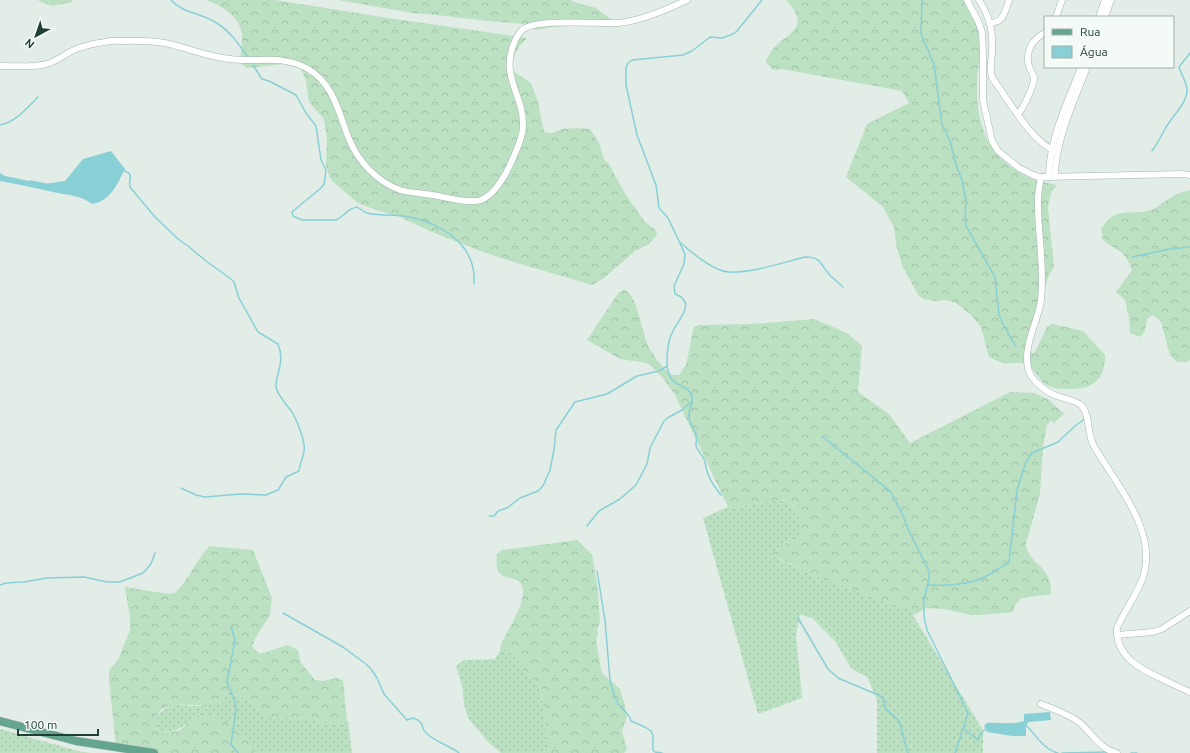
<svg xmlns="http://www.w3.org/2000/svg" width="1190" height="753" font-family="Ubuntu,sans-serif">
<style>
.grass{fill:url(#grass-dots)}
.forest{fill:url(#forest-crowns)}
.water{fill:#88d0d5}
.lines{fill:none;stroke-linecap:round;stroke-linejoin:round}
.stream{stroke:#88d0d5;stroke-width:1.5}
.minor-casing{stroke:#a5b6af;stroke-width:7}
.major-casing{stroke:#c1cac6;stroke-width:9}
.minor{stroke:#fff;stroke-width:6}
.major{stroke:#65a58f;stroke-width:8}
</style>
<defs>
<pattern id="grass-dots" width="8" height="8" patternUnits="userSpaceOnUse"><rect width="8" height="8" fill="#bbe0c2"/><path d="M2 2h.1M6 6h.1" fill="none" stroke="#a0c1a7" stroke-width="1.8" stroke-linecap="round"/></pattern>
<pattern id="forest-crowns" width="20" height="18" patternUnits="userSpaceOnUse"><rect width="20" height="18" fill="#bbe0c2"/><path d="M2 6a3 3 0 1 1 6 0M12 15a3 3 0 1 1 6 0" fill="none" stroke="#a0c1a7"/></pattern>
</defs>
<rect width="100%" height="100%" fill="#e3ede8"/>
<g class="grass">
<path d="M775,500c12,0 17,2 22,13 3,8 8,20 -1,26 -4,3 -10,3 -14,6 -4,2 -8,7 -11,10l39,19 17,7 28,9 20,9 33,8 75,123v23h-106v-54l-10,-22 -8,-4 -8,-5 -16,-27 -23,-23 -12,-3 -4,20 6,63 -44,16 -55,-196 25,-11h10z"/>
<path d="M500,651h11c8,14 18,26 31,38l-1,3 8,61h-48l-12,-10 -21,-25 -4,-13 -2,-20 -6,-19 8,-6 31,-1z"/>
<path d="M226,692l5,1 13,6 23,18 39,2 28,6 14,-4 4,32h-96l-1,-9 -63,-26c-11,11 -18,16 -34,12l-3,-11c15,-21 26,-12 47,-13 7,-1 13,-2 19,-3z"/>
<polygon points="0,729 78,751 91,753 0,753"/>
</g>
<g class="forest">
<polygon points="37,0 72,0 72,2 52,6"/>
<path d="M206,0h69l120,19 132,19c-10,10 -15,18 -14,33l18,12 7,19 6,30c10,3 11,-1 19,-3 9,-1 18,-1 27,0l9,14 5,16 5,5 15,28 21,30 12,9 -1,5 -7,8 -14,7 -31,27 -12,7 -75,-22 -34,-11 -51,-20 -34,-16 -22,-6 -18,-7 -27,-23 -5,-14 1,-26 -3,-21 -15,-17 -3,-21 -5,-12 -17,-5 -37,4 -7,-5c0,-8 3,-21 2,-28 -2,-19 -20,-29 -36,-35z"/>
<polygon points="339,0 571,0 574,2 596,8 616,23 553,27 536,30 527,24 497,22 437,15 412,13"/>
<path d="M786,0h178c3,5 7,10 9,16 7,14 7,33 6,48 -1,6 -2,12 -2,18 -1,46 12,79 56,97 8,3 16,4 24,6l-6,8 -3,14 6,60 -6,10 -18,68 1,6 3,3 13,-27 5,-3 31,7 22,24c0,26 -13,35 -39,34 -6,0 -14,-1 -20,-4 -6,-4 -10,-15 -19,-20 -5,-4 -17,-1 -24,-2 -4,-1 -9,-4 -14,-6l-8,-30 -10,-12 -15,-12 -11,-3 -11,1 -10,-2 -6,-4 -16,-30 -6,-21 -2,-17 -11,-20 -37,-30 21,-53 42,-21 -7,-12 -120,-22 -9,1 -7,-8c3,-7 6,-13 12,-18 11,-10 27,-16 16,-34 -2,-4 -6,-7 -8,-10z"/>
<path d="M1190,190v170l-4,2h-9l-7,-7 -9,-33 -8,-7 -6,4 -2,12 -5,6 -10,-4 -1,-15 -4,-18 -9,-8 16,-22c-8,-21 -14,-18 -29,-30l-2,-11c17,-25 28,-12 50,-19 7,-2 12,-8 19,-12 6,-4 13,-6 20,-8z"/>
<path d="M624,290c13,3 18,42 23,53 3,8 18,29 25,32 1,0 6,0 7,0l7,-10 8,-38 4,-2 53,-1 63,-5 33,14 15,13 -4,46 31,22 21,29 100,-51 24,1 15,7 15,14 -10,9 -3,-3 -4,5 -4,22 -3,46 -14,51c2,16 14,18 21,31 3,5 4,12 4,19l-30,4 -6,7 -2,7 -33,3h-9l-26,-6 -18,-1 -14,7 -5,-8 -33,-8 -20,-9 -28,-9 -17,-7 -27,-14 -13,-5 12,-10 14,-6 4,-4 1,-6 -2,-11 -6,-13 -9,-5h-9l-37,7h-10l-53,-112 -13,-18 -11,-11 -4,-3 -27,-4 -33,-19 32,-48z"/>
<path d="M577,540l15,14 6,37 2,31 -3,8 1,3 -2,7 5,29 2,5 17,15 5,17 2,10 -5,15 5,18 -3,4h-75l-8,-61 1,-3c-13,-12 -23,-23 -31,-38h-11l1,-7c6,-13 27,-44 21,-58 -6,-15 -30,1 -25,-32l5,-4z"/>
<path d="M209,546l44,4 19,48 -2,17 -13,20 -5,11 8,8 28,-9 10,5 3,13 14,17 8,1 13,-3 7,2 4,42 -13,3 -28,-6 -39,-2 -23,-18 -13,-6 -5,-1 -5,11c-19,7 -41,-4 -59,6 -3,2 -5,7 -7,10l3,11c6,2 16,2 22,0 4,-2 7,-8 11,-11 19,-13 50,13 64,25l1,9h-98l-42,-7 -7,-66v-10l9,-10 12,-30v-12l-5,-31 44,7 6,-1c14,-14 21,-32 34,-47z"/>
</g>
<g class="water">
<path d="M111,151l14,18c-8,15 -14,32 -33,35 -11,-9 -26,-9 -39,-12 -18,-4 -35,-8 -53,-11v-8l5,3 39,8 21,-3 18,-22z"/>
<path d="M1050,712l1,8 -22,2 -3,3v11h-14l-25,-4 -3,-6 3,-3c13,-1 25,2 37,-2v-7z"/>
</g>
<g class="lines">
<g class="stream">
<path d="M171,0c11,13 30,13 44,22 14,8 23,21 32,34"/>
<polyline points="922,0 921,34 934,64 942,125 950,141 956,165 962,180 966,201 965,217 966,226 995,277 999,315 1003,324 1016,347"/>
<path d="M253,65l9,14 7,2 27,14 10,18 10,13 5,34 5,10 -2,14 -3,4 -29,24 1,4 9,4h34c8,-3 10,-11 21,-13 3,2 7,5 10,6 9,3 27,1 37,3 35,6 73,27 70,68"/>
<path d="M0,125c16,-3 27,-17 38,-28"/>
<path d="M1152,151c5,-7 9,-14 13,-22 6,-12 21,-24 22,-38 0,-10 -6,-16 -8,-24l11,-14"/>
<path d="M124,171c11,3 4,8 6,16l25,30 23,22 10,7 18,15 25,18 3,3 5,16 19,34 20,12c7,17 -1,26 -2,42 0,8 12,20 16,26 5,9 10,22 12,32 2,9 -4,18 -5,27l-13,6 -8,13 -12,5 -26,-1 -35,3 -9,-2 -15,-7"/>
<polyline points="30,181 46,184"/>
<path d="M681,243c11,10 24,21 39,27 19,8 64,-8 85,-13 16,0 15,6 23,16 4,5 10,9 15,14"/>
<polyline points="1132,257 1170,249 1190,247"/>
<path d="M823,437l67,54 12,22 7,18 20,40c1,10 -3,19 -5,29 -1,10 0,20 3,30l41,83 -13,40"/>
<path d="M721,495c-5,-6 -10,-13 -13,-21 -2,-4 -2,-10 -4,-15 -2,-4 -6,-8 -8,-13 0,-4 1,-8 0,-12 -2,-6 -7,-11 -7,-17 -1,-7 5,-14 3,-21 -5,-15 -25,-5 -25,-35 0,-9 1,-21 6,-30 6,-12 24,-29 2,-37l-1,-8 10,-22 1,-10 -17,-36 -9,-10 -3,-23 -19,-50 -11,-50v-17l2,-5 4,-3 51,-5 9,-4 18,-14 12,1 11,-4 4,-3 25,-31"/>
<polyline points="489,516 494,516 498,511 507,508 520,498 538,491 543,486 550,470 554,450 556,430 575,402 607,394 637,376 659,371 667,366"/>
<polyline points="587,526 599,511 620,499 636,485 647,464 650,448 664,421 669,417 682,410 692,401"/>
<polyline points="597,571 605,620 610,680 614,695 618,704 629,716 631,721 645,727 651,731 653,735 653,750 655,752 662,753"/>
<polyline points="0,585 6,583 24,582 47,578 84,577 107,582 120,582 143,573 151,564 155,553"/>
<path d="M928,585c19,1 40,0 57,-8 8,-4 16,-10 24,-15l8,-72 9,-28 6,-9 26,-11 17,-16 11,-8"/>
<path d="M283,613l60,34 23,17 5,5 6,9 7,16 23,26 6,-2c13,4 7,10 13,15 9,9 23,12 33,20"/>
<polyline points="798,618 828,669 838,678 883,697 885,708 899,721 908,753"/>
<polyline points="231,626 235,640 227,682 235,702 236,710 231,744 238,753"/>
<path d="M1026,725c9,9 18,25 32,28"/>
<polyline points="964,729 978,740 981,733 986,729"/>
<polyline points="1062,753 1107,752"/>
<polyline points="1131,753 1137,753"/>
</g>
<g class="minor-casing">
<g id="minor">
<polyline points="967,0 978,21 982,32 983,53 983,100 992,141 998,151 1019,168 1035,176 1041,177 1182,174 1190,175"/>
<path d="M979,0c12,19 14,32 13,54 -1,8 -3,18 1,25 16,22 39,64 64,73"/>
<polyline points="1056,17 1062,0"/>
<polyline points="1099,17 1105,0"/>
<polyline points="1105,17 1111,0"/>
<path d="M990,23c14,0 15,-12 19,-23"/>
<path d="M0,66c16,0 35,2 50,-3 10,-4 19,-12 29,-15 8,-3 18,-5 27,-6 6,-2 12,-1 18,-1 14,-1 27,0 41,2 20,4 38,12 58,15 29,6 58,-5 85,11 26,15 31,45 41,70 9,22 28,43 51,51 10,3 21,3 32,5 13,2 38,9 49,5 12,-5 19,-17 25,-27 6,-12 17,-34 17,-47 1,-30 -22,-49 -10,-80 2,-6 5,-12 9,-16 15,-12 75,-6 96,-7 23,-2 48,-13 69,-23"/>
<path d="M1018,114c5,-5 17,-30 16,-37 -1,-3 -4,-7 -5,-11 -4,-14 3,-27 16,-33"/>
<path d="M1041,177c-1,7 -3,14 -3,21 -1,34 7,67 3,102 -3,22 -18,45 -13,68 2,12 18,24 29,28 8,3 19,4 25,10 8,9 5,29 12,40 22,39 66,86 48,134 -7,17 -18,32 -25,48 -2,28 23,41 45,51 9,4 18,9 28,13"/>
<path d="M1049,177c0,-38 19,-75 32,-110"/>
<path d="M1055,177c0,-37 19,-75 32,-110"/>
<polyline points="1117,635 1153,632 1162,629 1190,611"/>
<path d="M1041,704c12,5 24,9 35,16 15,10 21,28 41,33"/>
</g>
</g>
<g class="major-casing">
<polyline id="major" points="0,721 76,741 154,753"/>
</g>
<use href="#minor" class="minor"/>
<use href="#major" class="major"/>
</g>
<rect x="1044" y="16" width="130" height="52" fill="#f4faf6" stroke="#a0b0a9"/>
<rect x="1052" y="29" width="20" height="6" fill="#65a58f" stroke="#a0b0a9"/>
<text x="1080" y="36" font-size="12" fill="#214035">Rua</text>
<rect x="1052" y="46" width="20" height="12" fill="#88d0d5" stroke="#a0b0a9"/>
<text x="1080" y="56" font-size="12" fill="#214035">Água</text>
<g transform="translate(36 36) rotate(220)" stroke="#f4faf6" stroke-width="3" paint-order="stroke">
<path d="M0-3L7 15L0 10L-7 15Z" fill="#214035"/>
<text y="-6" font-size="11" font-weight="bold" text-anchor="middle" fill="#214035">N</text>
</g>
<path d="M18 729v6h80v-6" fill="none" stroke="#214035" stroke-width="2"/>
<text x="24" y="729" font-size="12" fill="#214035" stroke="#f4faf6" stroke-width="3" paint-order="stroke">100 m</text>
</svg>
